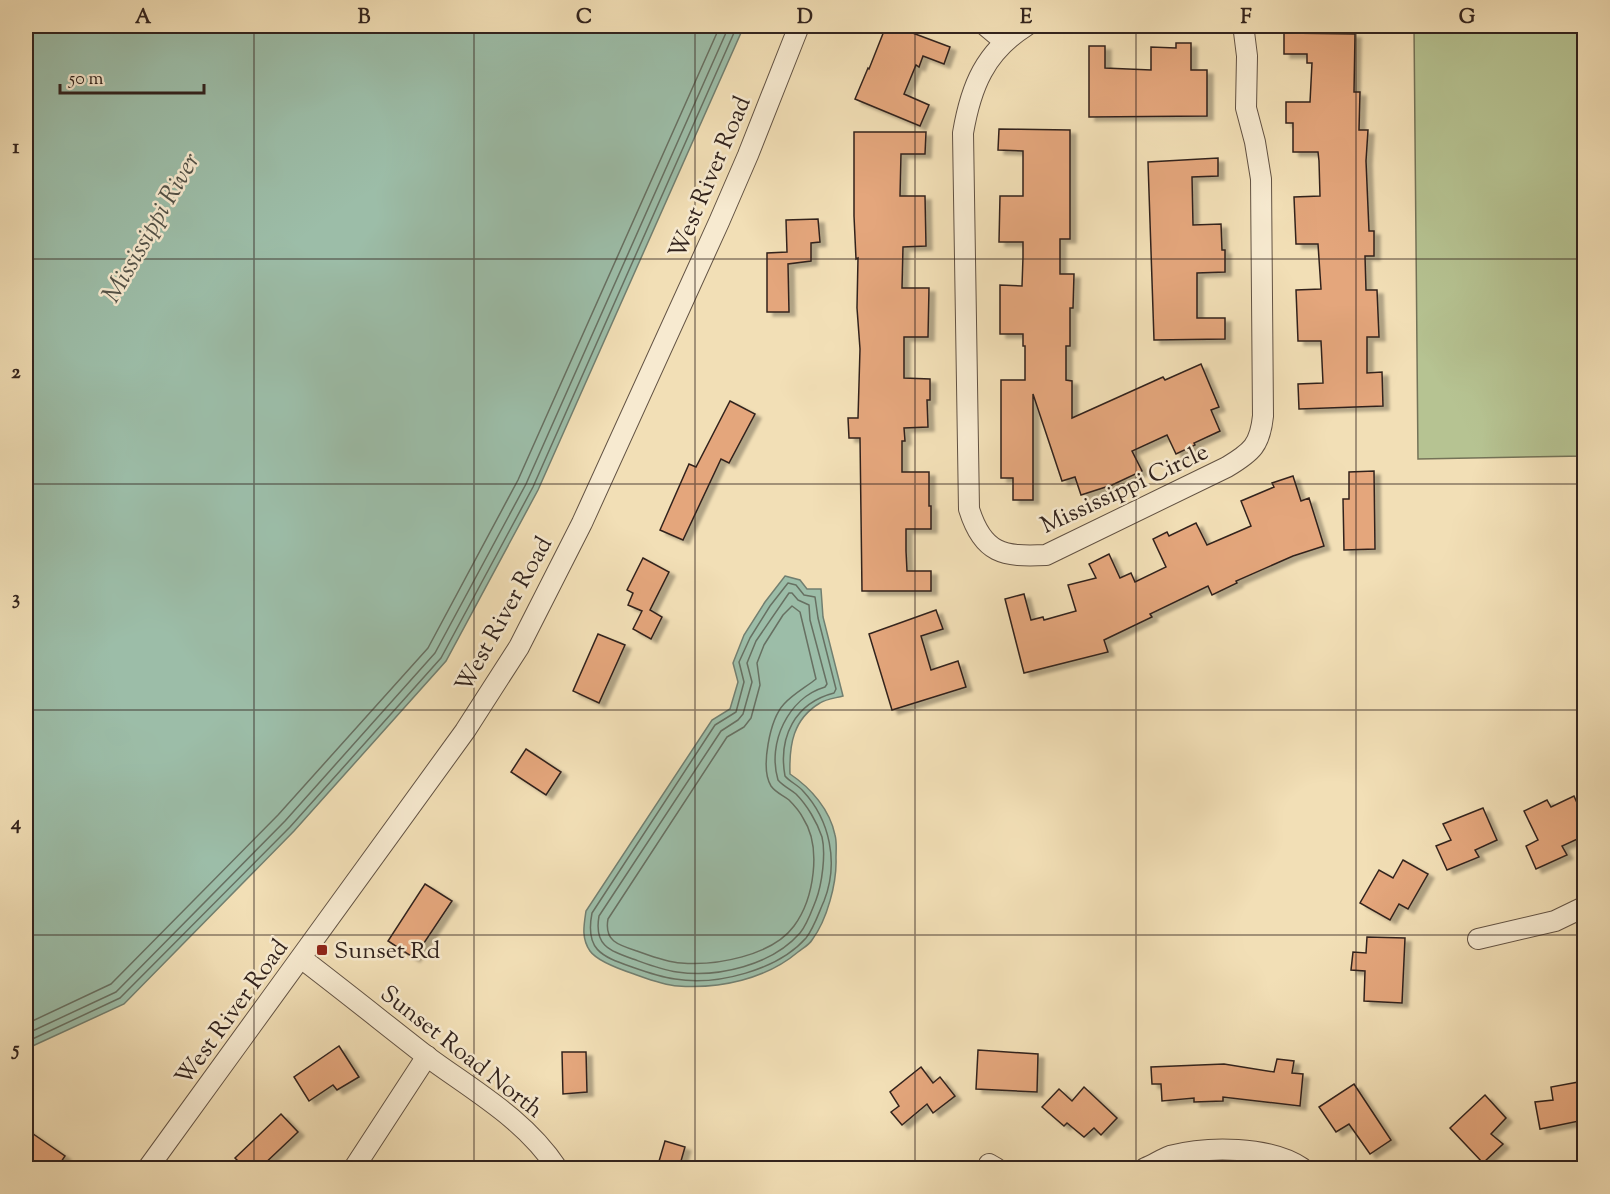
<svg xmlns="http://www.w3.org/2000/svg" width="1610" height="1194" font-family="'Sorts Mill Goudy',serif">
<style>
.green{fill:#b6c392;stroke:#747358;stroke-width:1.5}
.water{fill:#9cbda8;stroke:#727f70;stroke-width:1.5}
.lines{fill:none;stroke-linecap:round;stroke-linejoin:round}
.shore{stroke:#677062;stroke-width:1.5}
.building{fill:#e4a67b;stroke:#32231d;stroke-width:1.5;filter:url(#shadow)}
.minor-casing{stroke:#625243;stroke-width:22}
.minor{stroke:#f7ead0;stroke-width:20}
.grid{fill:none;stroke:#32231d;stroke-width:1.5;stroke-opacity:0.55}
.poi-dot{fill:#8f2418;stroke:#f7ead0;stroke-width:2}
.labels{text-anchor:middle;stroke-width:5;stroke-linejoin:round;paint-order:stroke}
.street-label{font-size:24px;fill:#32231d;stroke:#f7ead0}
.poi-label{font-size:24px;fill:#32231d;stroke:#f7ead0;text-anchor:start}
.water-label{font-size:26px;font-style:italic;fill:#525147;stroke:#f7ead0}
.neatline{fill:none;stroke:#32231d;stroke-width:2}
.grid-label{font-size:20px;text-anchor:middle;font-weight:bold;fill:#32231d}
</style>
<defs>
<filter id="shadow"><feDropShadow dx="6" dy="4" stdDeviation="1.5" flood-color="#0004"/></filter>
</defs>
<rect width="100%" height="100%" fill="#f2dfb6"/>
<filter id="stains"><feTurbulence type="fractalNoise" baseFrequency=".00333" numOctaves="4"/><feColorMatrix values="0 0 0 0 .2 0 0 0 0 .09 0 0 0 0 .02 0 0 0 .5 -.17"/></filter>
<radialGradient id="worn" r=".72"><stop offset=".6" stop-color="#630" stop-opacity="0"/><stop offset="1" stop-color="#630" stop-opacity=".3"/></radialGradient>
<polygon class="green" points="1414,26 1584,26 1584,456 1418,459"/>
<g class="water">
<polygon points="26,26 744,26 538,490 446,661 294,831 124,1004 26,1049"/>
<path d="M785,576l15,4 7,9h14l2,28 20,79c-7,2 -17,3 -23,7 -27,16 -31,42 -30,71 21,14 40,36 45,61 2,7 1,16 1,23 1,25 -9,62 -24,82 -3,5 -9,8 -14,12 -32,27 -78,37 -120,34 -15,-1 -30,-7 -44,-12 -12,-4 -37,-13 -44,-23 -9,-13 -6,-26 -4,-40l126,-191 18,-11 8,-27 -5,-19 11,-28 21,-33z"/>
</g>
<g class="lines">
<g class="shore">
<path d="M788,583l8,2 8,10 11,2 3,21 18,71 -2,4c-39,10 -56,44 -49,83 5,6 13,9 18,15 27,29 36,72 21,110 -5,11 -10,27 -18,37 -28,32 -89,48 -131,41 -15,-2 -29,-7 -43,-12 -32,-11 -47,-18 -40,-54l123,-188 21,-13 8,-30 -5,-20 11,-24 20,-32z"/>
<path d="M789,593h3l6,7 11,5 1,15 17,64 -2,3c-37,11 -58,56 -47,93 5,6 12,9 18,14 11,11 21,28 26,43 4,17 0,47 -6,63 -4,10 -9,25 -16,33 -28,32 -82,45 -123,39 -15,-2 -30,-8 -44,-13 -25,-9 -39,-14 -34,-43l122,-185 17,-11 5,-6 9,-32 -5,-19 9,-22z"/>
<path d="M792,606l8,6 16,67c-10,8 -23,15 -32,25 -14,15 -24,64 -13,82 5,7 12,9 18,14 5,5 11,12 14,18 19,29 11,81 -9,108 -22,30 -79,40 -113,37 -15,-1 -30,-7 -44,-12 -19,-6 -33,-10 -29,-32l119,-182 17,-10 7,-9 9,-33 -3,-22 7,-18 19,-30z"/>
<polyline points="26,1024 111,984 278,815 428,648 518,480 720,26"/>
<polyline points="26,1034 116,992 285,821 435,653 526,484 729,26"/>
<polyline points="26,1042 120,998 290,827 441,658 533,487 737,26"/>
</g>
</g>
<g class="building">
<polygon points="886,26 894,26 950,47 944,64 923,56 919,67 916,65 904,94 929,105 920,126 855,99 868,68 869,69"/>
<polygon points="1284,33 1355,34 1354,92 1360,92 1359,130 1368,130 1366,161 1369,231 1374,231 1374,256 1365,256 1366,290 1377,290 1379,337 1367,337 1367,373 1382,372 1383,406 1299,409 1298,384 1323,383 1321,341 1298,341 1296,290 1321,289 1318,244 1296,244 1294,197 1320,196 1319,161 1318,152 1293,152 1293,123 1286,123 1286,102 1310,102 1312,63 1307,63 1307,54 1284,54"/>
<polygon points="1176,43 1191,43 1191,70 1207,70 1207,116 1089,117 1089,46 1105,46 1105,68 1151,70 1151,47 1176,48"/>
<polygon points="999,129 1070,130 1070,239 1060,239 1060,274 1074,274 1073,308 1070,308 1070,346 1066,346 1066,380 1072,381 1072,418 1163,377 1165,380 1201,364 1219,407 1211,410 1220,431 1194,443 1195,445 1176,454 1167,435 1132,451 1142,471 1112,485 1081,495 1075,477 1062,481 1033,394 1033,500 1013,500 1013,478 1001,478 1001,380 1025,380 1025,346 1023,346 1023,334 1000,334 1000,285 1022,286 1023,257 1023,242 999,242 1000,196 1023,196 1023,151 998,150"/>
<polygon points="854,132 926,132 925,154 901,154 900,196 925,196 926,246 903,247 902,288 929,288 928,337 904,337 904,378 930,379 930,400 927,400 928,427 904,428 905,441 902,441 902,472 929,472 929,506 931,506 931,529 906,529 906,551 907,571 931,571 931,591 862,591 860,438 849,438 848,418 858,418 860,349 857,308 858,258 856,259 854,216"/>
<polygon points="1218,158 1218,176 1192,177 1193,225 1221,224 1222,250 1225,250 1225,272 1197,273 1197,318 1225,318 1225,339 1154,340 1148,162"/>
<polygon points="818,219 820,242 811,243 811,261 788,264 789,312 767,312 767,253 787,252 786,220"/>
<polygon points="730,401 755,414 729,463 721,459 683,540 660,530 689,464 696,467"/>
<polygon points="1374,471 1375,549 1344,550 1343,499 1349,499 1349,472"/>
<polygon points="1293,476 1301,501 1309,498 1324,546 1293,556 1236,581 1237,583 1212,595 1208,586 1150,614 1152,617 1104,640 1108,652 1024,673 1005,599 1024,594 1031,620 1043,617 1044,620 1076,611 1068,585 1096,578 1089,564 1109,554 1120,578 1131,573 1135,582 1166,567 1153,539 1167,532 1169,536 1196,523 1207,545 1251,526 1241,501 1274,487 1272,483"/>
<polygon points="643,558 669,572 650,610 662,617 651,639 633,629 642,611 628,605 633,593 627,590"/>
<polygon points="936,610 943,629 921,636 931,670 958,661 966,687 892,710 869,634"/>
<polygon points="598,634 625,645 599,703 573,691"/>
<polygon points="526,749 561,772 546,795 511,772"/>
<polygon points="1574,796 1584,819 1584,836 1562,846 1567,855 1536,869 1526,846 1538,840 1524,811 1547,800 1551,807"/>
<polygon points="1483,808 1497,840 1475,850 1479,857 1447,870 1436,846 1451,840 1443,824"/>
<polygon points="1403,860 1428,874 1408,909 1399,904 1390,920 1360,903 1379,870 1393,878"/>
<polygon points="425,884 452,901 414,958 388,941"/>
<polygon points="1367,937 1405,938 1402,1003 1364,1001 1365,971 1351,970 1353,952 1366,953"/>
<polygon points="339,1046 359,1077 337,1090 333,1085 309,1101 294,1077"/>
<polygon points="978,1050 1038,1054 1037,1092 976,1089"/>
<polygon points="562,1052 586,1052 587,1092 563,1094"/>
<polygon points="1277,1059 1294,1061 1292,1073 1303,1074 1300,1106 1223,1097 1223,1101 1194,1102 1194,1098 1162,1101 1161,1084 1152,1084 1151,1067 1224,1064 1274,1072"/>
<polygon points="921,1067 933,1083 940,1077 955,1096 933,1113 927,1104 902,1125 891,1112 899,1106 890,1092"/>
<polygon points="1584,1081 1584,1120 1540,1129 1535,1102 1553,1100 1551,1087"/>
<polygon points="1354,1084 1391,1140 1370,1154 1349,1124 1336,1132 1319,1107"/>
<polygon points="1084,1087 1117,1118 1101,1135 1094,1128 1084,1137 1067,1123 1064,1126 1042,1107 1059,1089 1072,1101"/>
<polygon points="1485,1095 1506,1118 1491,1134 1503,1144 1483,1163 1450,1128"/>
<polygon points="281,1114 298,1132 260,1168 245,1168 235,1158"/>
<polygon points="26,1129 65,1156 57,1168 26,1168"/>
<polygon points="665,1141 685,1147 679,1168 657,1168"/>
</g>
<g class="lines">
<g class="minor-casing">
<g id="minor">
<polyline points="986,26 1004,41"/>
<path d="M1026,26c-41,26 -55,60 -63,107l6,376c14,45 34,48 77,46l181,-88c25,-15 33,-22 36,-51l-2,-237 -6,-37 -9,-34 1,-52 -3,-24 -2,-6"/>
<polyline points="1478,939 1555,921 1584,907"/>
<path d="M301,958c42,32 83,65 124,97 47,35 99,63 132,113"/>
<polyline points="989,1164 996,1168"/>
<polyline points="148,1168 465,731 519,647 582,523 719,222 748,155 799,26"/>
<polyline points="354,1168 427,1056"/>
<path d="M1145,1168c8,-3 17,-9 25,-12 38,-10 99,-10 132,12"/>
</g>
</g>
<use href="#minor" class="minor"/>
</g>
<path class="grid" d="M254,26v1142M474,26v1142M695,26v1142M915,26v1142M1136,26v1142M1356,26v1142M26,259h1558M26,484h1558M26,710h1558M26,935h1558"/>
<rect class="poi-dot" x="316" y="944" width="12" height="12" rx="3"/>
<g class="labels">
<g class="street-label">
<text transform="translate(709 177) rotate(-67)" y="8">West River Road</text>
<text transform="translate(1124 488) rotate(-25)" y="8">Mississippi Circle</text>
<text transform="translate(503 614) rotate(-61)" y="8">West River Road</text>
<text transform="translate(231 1012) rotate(-54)" y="8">West River Road</text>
<text transform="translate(462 1051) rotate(38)" y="8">Sunset Road North</text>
</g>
<g class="poi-label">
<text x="334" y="958">Sunset Rd</text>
</g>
<g class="water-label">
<text transform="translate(150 227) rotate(-60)" y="9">Mississippi River</text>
</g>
</g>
<rect width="1610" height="1194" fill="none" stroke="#f2dfb6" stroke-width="66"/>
<path d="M60 84v9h144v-9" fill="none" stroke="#32231d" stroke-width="3"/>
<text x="69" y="84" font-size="18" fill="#32231d" stroke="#f7ead0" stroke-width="4.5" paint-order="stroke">50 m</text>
<rect x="33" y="33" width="1544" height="1128" class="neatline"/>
<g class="grid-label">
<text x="143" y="23">A</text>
<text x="364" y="23">B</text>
<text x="584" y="23">C</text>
<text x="805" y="23">D</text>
<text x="1026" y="23">E</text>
<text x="1246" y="23">F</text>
<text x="1467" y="23">G</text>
<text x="16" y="153">1</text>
<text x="16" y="378">2</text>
<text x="16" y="604">3</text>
<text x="16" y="829">4</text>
<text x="16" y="1055">5</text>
</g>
<rect width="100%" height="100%" filter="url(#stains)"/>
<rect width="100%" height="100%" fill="url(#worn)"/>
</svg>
